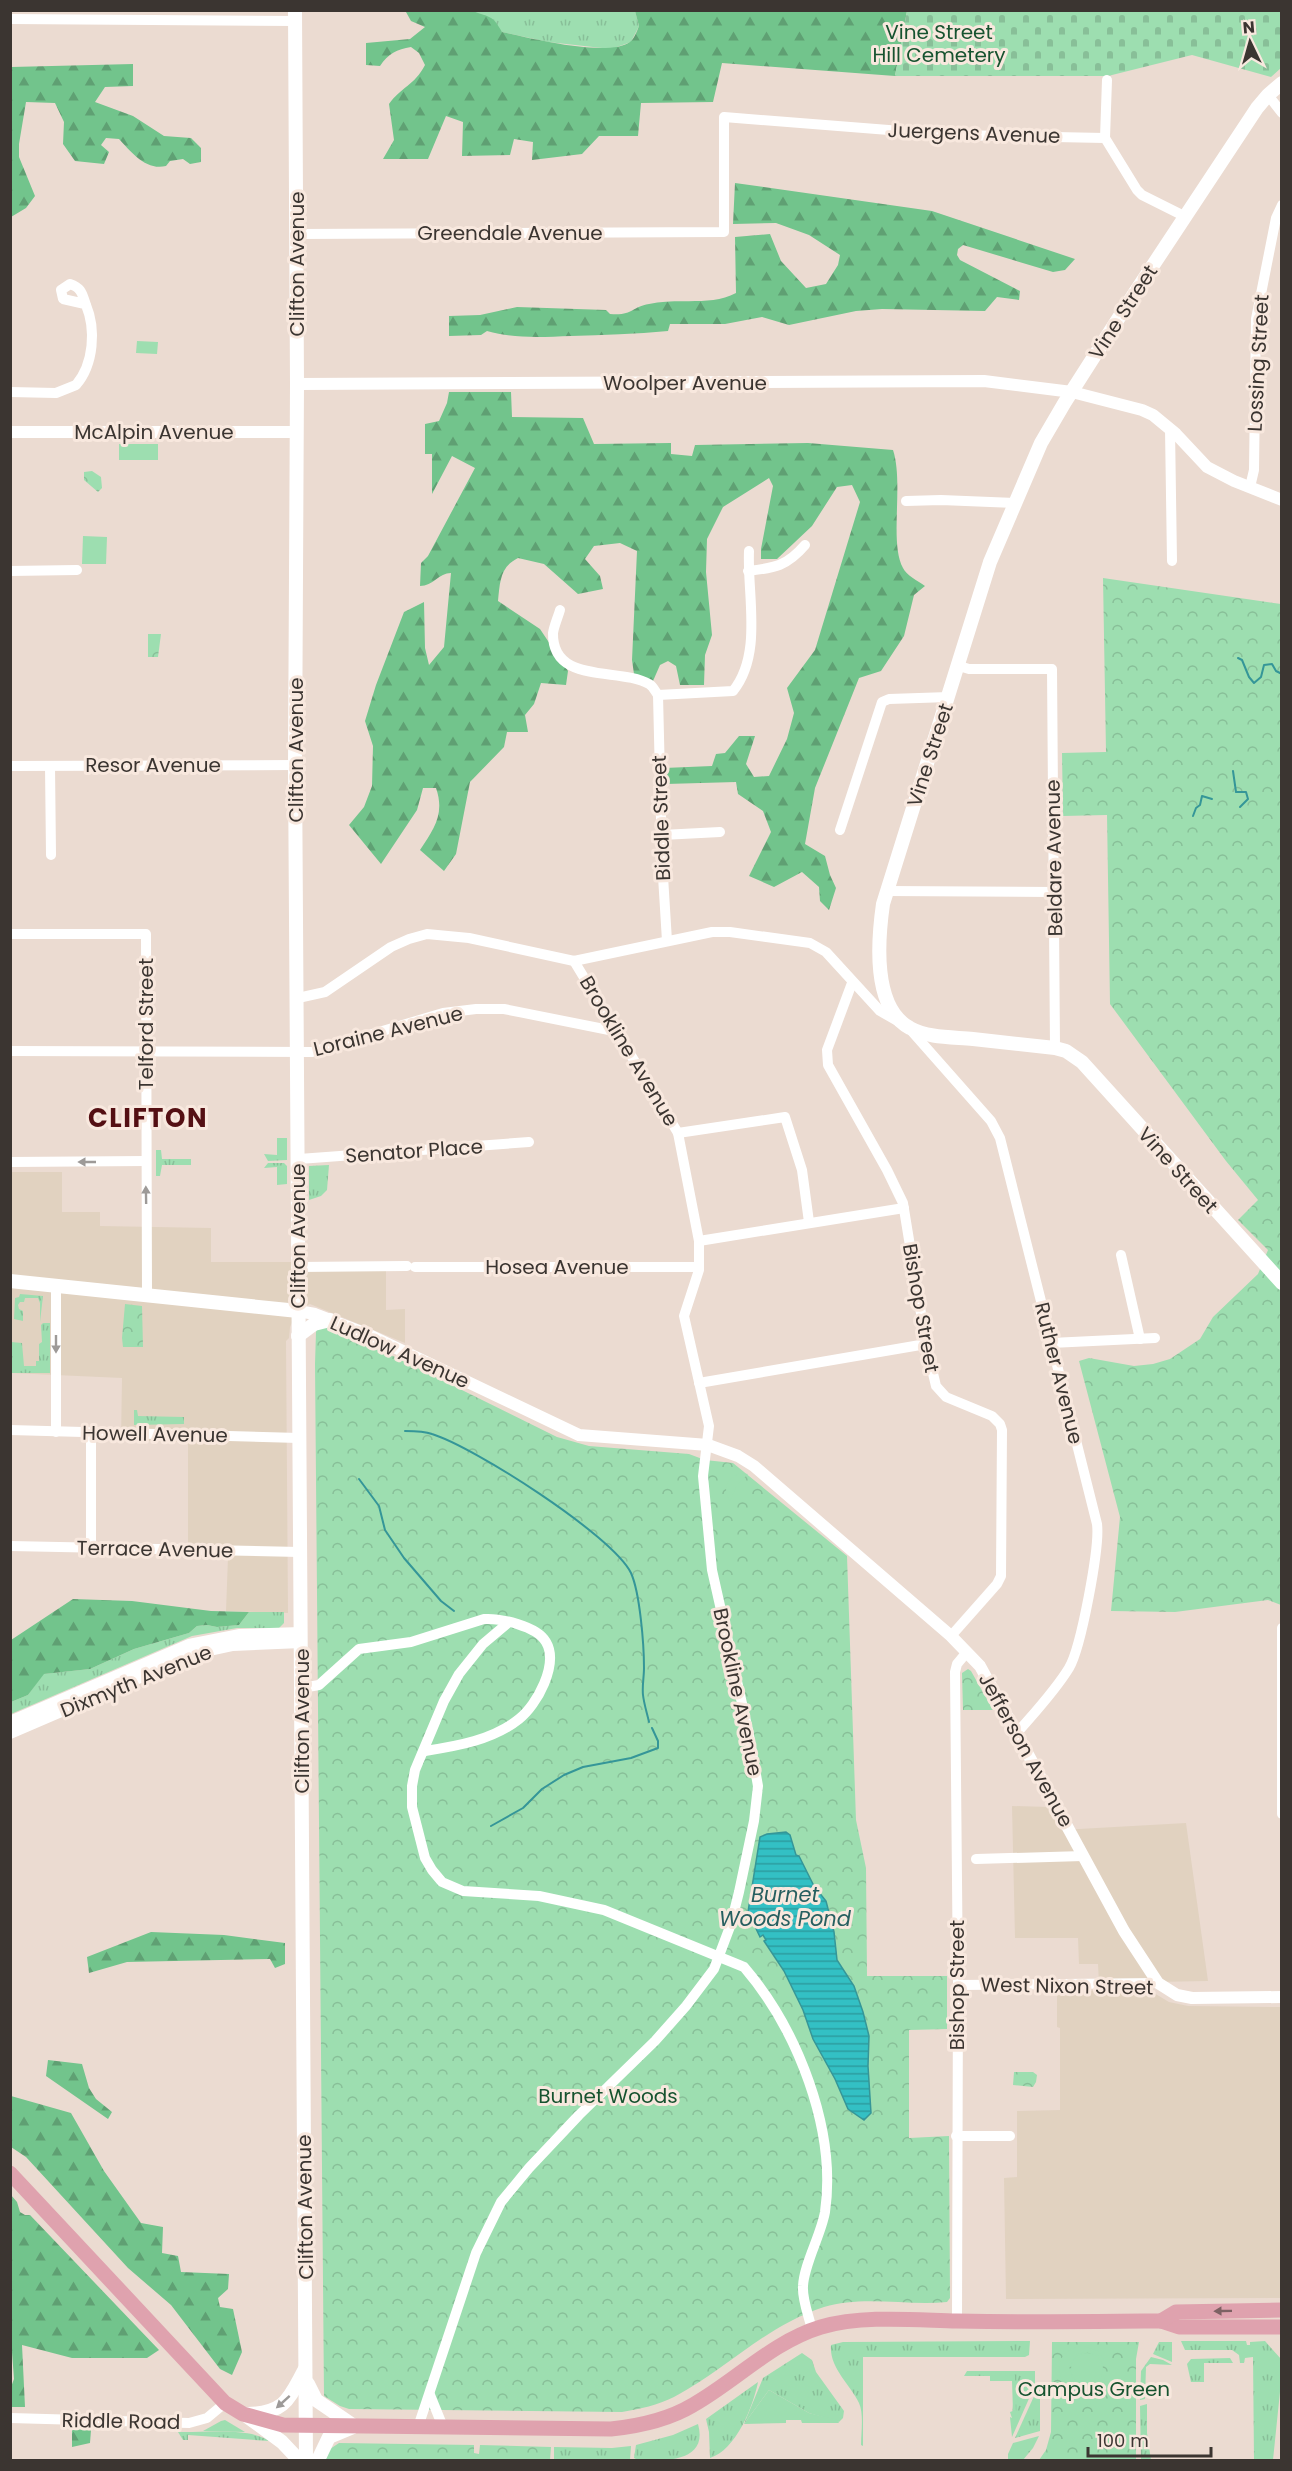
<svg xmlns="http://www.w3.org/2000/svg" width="1292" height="2471" font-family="Poppins,sans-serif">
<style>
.commercial{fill:#e1d2c0}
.grass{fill:url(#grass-tufts)}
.forest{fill:url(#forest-firs)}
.cemetery{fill:url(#cemetery-stones)}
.park{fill:url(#park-crowns)}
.garden{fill:#9ddeb0}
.water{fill:url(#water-rules);stroke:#359698;stroke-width:1.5}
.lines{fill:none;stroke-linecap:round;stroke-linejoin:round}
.stream{stroke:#359698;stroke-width:2}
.minor{stroke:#fff;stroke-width:10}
.tertiary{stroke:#fff;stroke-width:12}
.secondary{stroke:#fff;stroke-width:14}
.primary{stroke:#dfa2ae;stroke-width:15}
.oneway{fill:#9d9a98}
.oneway2{fill:#7d6163}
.labels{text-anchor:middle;stroke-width:6;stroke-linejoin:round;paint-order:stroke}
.park-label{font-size:20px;fill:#16532f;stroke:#f8e8de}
.street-label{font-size:20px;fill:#3b3531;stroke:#f8e8de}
.water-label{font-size:21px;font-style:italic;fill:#275f60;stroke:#f8e8de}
.district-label{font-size:26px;font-weight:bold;letter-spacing:1.5px;fill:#540f13;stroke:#f8e8de}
</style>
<defs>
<pattern id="grass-tufts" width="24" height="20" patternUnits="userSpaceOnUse" patternTransform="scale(1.5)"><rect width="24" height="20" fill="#9ddeb0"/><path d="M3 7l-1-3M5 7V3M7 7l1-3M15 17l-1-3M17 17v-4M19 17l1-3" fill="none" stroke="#88bf98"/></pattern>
<pattern id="forest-firs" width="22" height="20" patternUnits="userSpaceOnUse" patternTransform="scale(1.5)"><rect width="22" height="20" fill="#72c48c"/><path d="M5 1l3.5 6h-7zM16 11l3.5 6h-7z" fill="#5fa073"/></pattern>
<pattern id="cemetery-stones" width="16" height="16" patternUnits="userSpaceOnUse" patternTransform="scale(1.5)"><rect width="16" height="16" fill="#9ddeb0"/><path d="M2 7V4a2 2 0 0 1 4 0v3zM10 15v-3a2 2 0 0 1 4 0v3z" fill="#88bf98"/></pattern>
<pattern id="park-crowns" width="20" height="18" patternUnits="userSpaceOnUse" patternTransform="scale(1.5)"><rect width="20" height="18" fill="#9ddeb0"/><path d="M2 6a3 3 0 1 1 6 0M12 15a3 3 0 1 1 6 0" fill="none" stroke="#88bf98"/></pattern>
<pattern id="water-rules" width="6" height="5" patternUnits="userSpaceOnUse" patternTransform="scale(1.5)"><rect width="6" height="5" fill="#33c0c4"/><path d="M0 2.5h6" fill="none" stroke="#2c9da0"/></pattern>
</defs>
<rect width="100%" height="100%" fill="#ebdbd1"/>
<g class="commercial">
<polygon points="11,1172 62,1172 62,1212 100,1212 100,1226 211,1228 211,1262 298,1262 386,1267 386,1310 405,1309 405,1343 310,1304 298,1310 290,1327 289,1338 286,1341 288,1613 226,1611 228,1557 188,1556 188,1442 121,1440 122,1378 11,1373"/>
<polygon points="1012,1806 1049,1807 1061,1830 1186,1823 1208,1981 1099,1983 1098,1964 1079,1964 1078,1938 1015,1938"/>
<polygon points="1149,1990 1169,2002 1188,2006 1281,2007 1281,2298 1006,2299 1004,2178 1017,2177 1017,2111 1060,2110 1060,2028 1057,2027 1057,1991"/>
</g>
<g class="grass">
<polygon points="473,11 635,11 639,26 631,42 611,49 548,42 502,32"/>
<polygon points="277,1138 287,1138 287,1160 268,1161 264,1154 277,1155"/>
<polygon points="156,1150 161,1150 162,1159 191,1159 191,1165 162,1165 160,1176 156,1176"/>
<polygon points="268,1163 284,1163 287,1166 287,1184 277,1185 277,1167 264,1168"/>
<polygon points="329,1165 327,1190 321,1196 309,1200 309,1166"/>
<polygon points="20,1294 43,1296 40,1322 40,1303 38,1298 25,1298 24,1302 20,1302 18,1305 19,1309 23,1311 23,1321 14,1319 15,1298 19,1297"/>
<polygon points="43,1323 50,1323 50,1373 11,1373 11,1342 22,1343 24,1366 36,1366 36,1361 39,1361 39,1344 42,1342 41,1325"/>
<polygon points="134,1410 137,1410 138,1416 184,1417 184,1424 134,1425"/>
<polygon points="249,1612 284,1612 284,1623 279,1628 237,1628 192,1636 11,1714 11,1702 28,1695 43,1674 90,1669 134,1649 189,1633 197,1626 207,1625 217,1627 239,1625"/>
<path d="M1030,2341l-1,14 -4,2h-162v89l-2,-1c0,-12 3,-31 -2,-42 -9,-19 -30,-35 -28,-58l12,-3z"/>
<polygon points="1181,2341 1246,2341 1247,2345 1250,2345 1250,2342 1265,2341 1281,2359 1281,2382 1273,2460 1254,2460 1253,2357 1245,2358 1244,2363 1240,2363 1239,2355 1232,2350 1185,2350"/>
<polygon points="1159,2342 1172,2342 1172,2362 1153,2354"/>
<polygon points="802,2353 812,2360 816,2372 844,2411 843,2418 839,2422 809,2413 769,2390 744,2424 763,2378"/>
<polygon points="1151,2357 1163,2360 1172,2365 1150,2364 1146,2367 1145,2399 1140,2400 1141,2371"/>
<polygon points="1230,2358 1233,2363 1204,2363 1204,2382 1191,2382 1187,2364 1191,2359"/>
<polygon points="967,2371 1035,2371 1035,2385 1012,2437 1010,2417 1012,2418 1015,2376 964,2376"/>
<path d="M758,2382c-5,25 -22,68 -48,76l-1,-26 -3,-13z"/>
<polygon points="1040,2383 1040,2431 1015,2438"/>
<polygon points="1147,2404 1147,2433 1151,2460 1141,2460 1140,2406"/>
<polygon points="225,2420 245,2432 203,2431 221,2421"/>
<path d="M698,2424c11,39 -35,37 -60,36l-4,-2 2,-13 37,-10z"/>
<path d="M178,2432c24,1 72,-5 91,9l-81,-6v5h-5z"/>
<polygon points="1039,2436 1033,2448 1023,2460 1008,2460 1008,2454 1013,2443"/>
<polygon points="631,2446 630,2460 554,2460 554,2447 612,2448"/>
</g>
<g class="forest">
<path d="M394,11h79c17,7 19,3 29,21 27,6 106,26 128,10 4,-3 7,-11 9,-16l-4,-15h272l-12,65 -173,-13 -9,39 -72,1 -3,33h-39l-17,18 -50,6 1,-18 -19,-3 -4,16 -48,1 1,-34 -17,-6 -18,43h-45l11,-19 -5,-36c12,-17 25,-18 36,-39l-6,-12 -8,-6c-14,2 -23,7 -31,19l-14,-1v-22l44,-4 15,-12 -14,-6 -5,-9z"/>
<path d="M133,64v22l-28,1 -10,15 38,14 31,20 27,2 10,10v14l-11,2 -7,-5 -13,2 -4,5c-20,5 -35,-14 -47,-27l-13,-1 -5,7 8,7 -5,12 -29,-3 -12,-17 1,-22 -9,-19 -29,-1 -7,42v13l16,39 -9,12 -15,9v-150z"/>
<path d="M735,183l197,28 143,48 -10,11 -12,2 -90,-27 -5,4 -1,6 3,5 60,31 -1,9 -22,-3 -12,14 -103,-2 -26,2 -67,14 -27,-8 -37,7h-55l-2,7c-32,3 -65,4 -97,5 -29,1 -56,3 -84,-5l-6,4 -32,1v-20l31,-1 37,-8 89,3 4,4c23,2 21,-7 39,-10 29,-7 61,3 87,-11l-1,-56 35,-3 11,27 25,27 20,-4 12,-19 2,-10 -31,-20 -33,-12 -43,1z"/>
<path d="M449,392h62l1,25 71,1 11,26 77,-1v11l21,2 3,-11 113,-2 85,7c11,33 -4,93 10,118 3,7 15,13 22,18l-11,9 -10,41 -23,35 -22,7 -44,110 -10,56 20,12 5,19 6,13 -7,22 -9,-9 -1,-14 -17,-15 -28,15 -25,-11 22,-44 -8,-21 -25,-17 -2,-12 -70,2 -2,-16 48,-2 4,-12 9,-1 14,-17h16l-9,28 8,13 15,-1 18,-37 7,-26 -7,-25 28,-38 45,-148 -8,-17 -15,2 -25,39 -35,33h-16v-10l12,-63 -4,-8 -46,29 -16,32 -1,33 6,63 -7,20 -1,30h-24l-4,-19 -8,-5 -8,4 -7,16 -19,-7 -2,-14 5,-109 -17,-8 -26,3 -9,13 15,17 3,13 -25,5 -34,-30 -26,-6c-18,9 -18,24 -20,43l42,28 28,42 -2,14 -25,-2 -7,21 -9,11 3,17h-21l-3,15 -34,35 -14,72 -12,17 -24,-21c14,-21 25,-36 16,-62h-13l-6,22 -36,54 -32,-39 15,-18 8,-21 1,-40 -8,-25 11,-36 28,-73 20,-10 1,46 4,17 15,-18 7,-74c-12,0 -18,13 -31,13l1,-23 7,-7 47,-88 -23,-12 -20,38v-40h-7v-30l14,-3 8,-18z"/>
<polygon points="73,1599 132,1601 211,1611 249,1612 239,1625 217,1627 207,1625 197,1626 189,1633 134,1649 90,1669 44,1674 28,1695 11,1702 11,1640"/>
<polygon points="151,1932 224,1935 285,1943 285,1964 275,1968 270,1959 127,1962 89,1973 87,1957"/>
<polygon points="48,2060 82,2064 89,2088 96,2099 112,2112 108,2119 46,2076"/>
<polygon points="11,2096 71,2113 104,2171 141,2223 163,2227 162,2253 178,2256 181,2272 229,2274 228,2289 218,2298 220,2307 233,2309 242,2352 232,2375 220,2369 171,2305 128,2268 26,2157 11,2147"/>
<polygon points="11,2195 17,2202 20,2212 25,2215 30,2215 159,2350 147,2358 72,2358 22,2345 25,2407 11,2407 11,2387 14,2379 10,2326"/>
<polygon points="72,2429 91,2430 90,2443 72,2447"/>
</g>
<polygon class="cemetery" points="907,11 1281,11 1281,68 1271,77 1192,55 1108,76 895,76"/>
<g class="park">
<polygon points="92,471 101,477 102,488 98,492 84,480 84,472"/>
<polygon points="1103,578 1281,604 1281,1605 1268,1600 1175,1612 1111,1611 1120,1517 1079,1361 1089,1358 1134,1366 1153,1364 1170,1359 1200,1339 1213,1317 1258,1274 1268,1250 1238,1220 1258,1200 1226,1161 1110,1004 1107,815 1063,816 1062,753 1106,752"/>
<polygon points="148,634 161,634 158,657 148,657"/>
<polygon points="125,1304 142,1306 143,1347 123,1347 122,1338"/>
<path d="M325,1327l70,30 162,80 32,9 100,8 16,6 28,3 114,93 9,264 10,48 1,108h80v53l-38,1v108l40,-2 1,162 -3,4c-40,4 -84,-7 -123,5 -61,20 -96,62 -150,90 -16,8 -34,12 -52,15l-273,-3 -9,-3 -16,-10 -9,-1032 1,-32 1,-3z"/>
<polygon points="968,1669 971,1671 993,1710 963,1710 962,1673"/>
<polygon points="1014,2072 1033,2072 1037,2075 1036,2082 1033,2087 1013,2085"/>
<polygon points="1052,2342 1139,2342 1136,2359 1136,2460 1039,2460 1046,2450 1051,2432"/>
<polygon points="339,2443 474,2445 474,2453 479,2454 480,2445 551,2447 550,2460 325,2460 330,2449"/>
</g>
<g class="garden">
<polygon points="137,341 158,342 157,354 136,353"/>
<rect x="119" y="444" width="39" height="16"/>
<polygon points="83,536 107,537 106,564 82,564"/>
<path d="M740,1473l8,1 -11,11 -7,16c-8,-13 -3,-22 10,-28z"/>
<path d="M1083,2346l15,5 6,9 -12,-9 -15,3 -8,12 4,15c14,12 30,5 33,-13 1,8 -2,15 -9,20 -31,24 -59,-37 -14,-42z"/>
<circle cx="1087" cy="2369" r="16"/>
<polygon points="1015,2375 1016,2414 1012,2418 1010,2412 1013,2411 1012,2381 990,2381 990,2376"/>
<polygon points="769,2390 809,2413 837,2420 839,2423 802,2423 801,2420 786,2420 786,2423 744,2424"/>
</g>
<polygon class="water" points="786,1832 790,1835 796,1855 799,1856 814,1886 826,1901 834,1932 837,1960 854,1986 863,2012 869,2036 868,2066 871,2113 864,2120 848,2109 835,2079 813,2039 803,2010 784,1971 764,1941 766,1940 763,1935 760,1937 748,1912 760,1837 767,1834"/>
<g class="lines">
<g class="stream">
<polyline points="1238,658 1242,660 1249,677 1254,683 1261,677 1264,665 1272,664 1276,671 1282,674"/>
<polyline points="1233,771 1236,792 1246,792 1248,799 1240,807"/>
<polyline points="1193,816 1196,808 1200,805 1202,796 1212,799"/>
<path d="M405,1431c8,0 19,0 27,3 42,13 180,101 199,139 9,20 13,72 13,95 0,9 -2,18 -1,27 1,9 4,18 6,27"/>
<polyline points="359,1479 379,1506 385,1530 404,1558 441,1601 454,1611"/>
<polyline points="491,1826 523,1808 542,1789 564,1775 583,1767 631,1758 658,1748 658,1741 652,1728"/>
</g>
<g class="minor">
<polyline points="10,19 295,21"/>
<polyline points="1268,95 1282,113"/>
<polyline points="1105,138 1107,80"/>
<polyline points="297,234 724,232 724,117 952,135 1105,138 1137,190 1142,195 1186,217"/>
<path d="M10,392l46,1 20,-8c18,-21 20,-56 10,-80 -4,-11 -4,-17 -16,-21l-9,6 2,9 22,5"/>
<polyline points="1170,429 1172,561"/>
<polyline points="1250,487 1254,470 1256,319 1276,218 1282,205"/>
<polyline points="906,501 941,500 1015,503"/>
<polyline points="10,571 77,570"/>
<path d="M748,571c27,-3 39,-5 57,-26"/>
<path d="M560,610c-2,7 -6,16 -7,23 -1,52 67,34 96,51 4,2 6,7 9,11"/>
<polyline points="959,666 969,669 1052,669 1055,1048"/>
<polyline points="658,695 662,860 667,941"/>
<path d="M658,695l75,-4c30,-37 14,-96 16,-140"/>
<polyline points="10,766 295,765"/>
<polyline points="50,766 51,855"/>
<polyline points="840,830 882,702 889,699 949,697"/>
<polyline points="662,835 720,832"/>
<polyline points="887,891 1054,892"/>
<polyline points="10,934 146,934 147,1295"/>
<polyline points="852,983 827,1050 828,1065 887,1170 903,1203 926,1344 936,1386 946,1397 992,1416 1000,1424 1002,1430 1001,1576 997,1584 951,1636"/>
<path d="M298,998l27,-6 66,-45 18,-8 18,-5 42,4 105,23 138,-29h18l80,11 16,9 54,59 28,16 83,94 9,17 97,386c3,23 -16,124 -28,144 -14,23 -34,44 -52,65"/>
<polyline points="10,1051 312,1052 443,1013 476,1009 504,1009 619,1032"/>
<polyline points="678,1133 785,1117 802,1170 809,1222"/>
<polyline points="299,1159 529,1142"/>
<polyline points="10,1162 146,1161"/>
<polyline points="699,1241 904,1208"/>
<polyline points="1121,1255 1140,1339"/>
<polyline points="298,1267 407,1266"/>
<polyline points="415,1267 699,1267"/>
<polyline points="56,1286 56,1432"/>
<polyline points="1051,1343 1155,1338"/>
<polyline points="699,1383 926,1344"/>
<polyline points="10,1430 299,1438"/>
<polyline points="91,1433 91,1547"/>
<polyline points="10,1546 300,1552"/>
<path d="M509,1622l-26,22 -24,30 -15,27 -29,69 -3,16v21l13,51 7,12 10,12 21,9 76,5 65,14 140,57c53,62 93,162 81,245 -4,23 -21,52 -22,74 -1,14 6,30 9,44"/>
<polyline points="1282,1628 1282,1814"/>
<path d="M302,1688l17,-3 40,-36 52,-7 73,-23c16,-1 53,7 62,23 13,22 -9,63 -27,77 -26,21 -62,27 -94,32"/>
<polyline points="976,1859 1083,1856"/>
<polyline points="958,1985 1158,1983"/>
<polyline points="956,2136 1010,2136"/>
<polyline points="957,2321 958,1985 955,1672 957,1664 967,1652"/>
<polyline points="430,2395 443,2427"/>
<polyline points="10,2418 189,2423 207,2418 225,2403"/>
<polyline points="418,2427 476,2253 501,2202 529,2168 579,2115 655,2041 686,2006 714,1969 731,1924 739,1892 754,1821 758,1786 748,1730 712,1570 703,1476 709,1426 684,1316 699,1270 699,1241 678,1133 574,961"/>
</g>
<g class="tertiary">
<polyline points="297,384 984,381 1072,392 1142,410 1153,415 1176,434 1207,467 1234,481 1282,500"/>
<polyline points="10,432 297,432"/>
<polyline points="298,1311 315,1314 367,1334 579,1435 708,1445 738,1456 754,1466 951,1636 980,1666 1124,1931 1158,1983 1177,1995 1192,1998 1282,1997"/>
<polyline points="10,1722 189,1645 240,1635 301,1633"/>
<polyline points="10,1733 196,1653 233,1645 301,1642"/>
</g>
<g class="secondary">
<polyline points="295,10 297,384 295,765 306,2460"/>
<path d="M1282,83l-14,12 -11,13 -123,186 -69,108 -24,41 -51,119 -107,342c-5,35 -11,104 27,124 18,10 42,9 63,11 27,3 54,6 82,9l11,3 16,11 200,221"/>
<polyline points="10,1281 298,1311"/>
<polyline points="298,1336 314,1324 330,1320"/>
<polyline points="308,2384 316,2400 354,2426"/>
<path d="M248,2414c38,-1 41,-16 57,-45"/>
<polyline points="248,2417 282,2442 299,2460"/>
<polyline points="318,2460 329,2437 353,2427"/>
</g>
<g class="primary">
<path d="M10,2173l215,230 18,11 40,11 328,4c29,-3 57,-9 82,-24 44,-25 79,-63 128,-78 42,-12 93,-7 136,-6 62,1 125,1 187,0h17l18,6h103"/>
<polyline points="1161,2321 1176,2312 1282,2310"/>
</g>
</g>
<defs><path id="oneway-solid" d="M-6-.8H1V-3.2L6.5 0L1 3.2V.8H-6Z" transform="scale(1.5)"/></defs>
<g class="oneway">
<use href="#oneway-solid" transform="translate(87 1162) rotate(180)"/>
<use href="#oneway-solid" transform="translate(146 1195) rotate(-91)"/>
<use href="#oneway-solid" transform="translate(56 1344) rotate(90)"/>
<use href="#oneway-solid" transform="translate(283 2402) rotate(138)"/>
</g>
<use class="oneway2" href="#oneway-solid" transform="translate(1223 2311) rotate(179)"/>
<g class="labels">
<g class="park-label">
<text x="939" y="39">Vine Street<tspan x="939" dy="23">Hill Cemetery</tspan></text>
<text x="608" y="2103">Burnet Woods</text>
<text x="1094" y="2396">Campus Green</text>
</g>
<g class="street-label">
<text transform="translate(974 133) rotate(2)" y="7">Juergens Avenue</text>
<text x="510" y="240">Greendale Avenue</text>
<text transform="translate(297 264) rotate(-90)" y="7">Clifton Avenue</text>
<text transform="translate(1123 312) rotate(-57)" y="7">Vine Street</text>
<text transform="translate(1258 363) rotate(-87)" y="7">Lossing Street</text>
<text x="685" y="390">Woolper Avenue</text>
<text x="154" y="439">McAlpin Avenue</text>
<text transform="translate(296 750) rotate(-90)" y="7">Clifton Avenue</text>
<text transform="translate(930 755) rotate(-72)" y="7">Vine Street</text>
<text x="153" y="772">Resor Avenue</text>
<text transform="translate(661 818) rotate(-92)" y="7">Biddle Street</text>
<text transform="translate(1054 858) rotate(-91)" y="7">Beldare Avenue</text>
<text transform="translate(146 1024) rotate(-90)" y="7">Telford Street</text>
<text transform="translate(388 1031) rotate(-14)" y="7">Loraine Avenue</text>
<text transform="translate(629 1051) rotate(59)" y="7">Brookline Avenue</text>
<text transform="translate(414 1151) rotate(-4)" y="7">Senator Place</text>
<text transform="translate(1178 1170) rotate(48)" y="7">Vine Street</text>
<text transform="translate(298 1236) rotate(-90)" y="7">Clifton Avenue</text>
<text x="557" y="1274">Hosea Avenue</text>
<text transform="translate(921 1308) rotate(80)" y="7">Bishop Street</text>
<text transform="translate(400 1352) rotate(24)" y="7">Ludlow Avenue</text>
<text transform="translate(1059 1373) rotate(76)" y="7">Ruther Avenue</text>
<text transform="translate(155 1434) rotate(1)" y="7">Howell Avenue</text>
<text transform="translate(155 1549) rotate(1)" y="7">Terrace Avenue</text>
<text transform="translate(136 1681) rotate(-22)" y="7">Dixmyth Avenue</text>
<text transform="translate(738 1692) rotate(78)" y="7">Brookline Avenue</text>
<text transform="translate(302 1721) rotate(-90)" y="7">Clifton Avenue</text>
<text transform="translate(1026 1750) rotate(61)" y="7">Jefferson Avenue</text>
<text transform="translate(957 1985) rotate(-90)" y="7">Bishop Street</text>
<text transform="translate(1067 1986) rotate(1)" y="7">West Nixon Street</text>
<text transform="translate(305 2207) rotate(-91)" y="7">Clifton Avenue</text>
<text transform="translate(121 2421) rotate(1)" y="7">Riddle Road</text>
</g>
<g class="water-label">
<text x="785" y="1902">Burnet<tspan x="785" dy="24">Woods Pond</tspan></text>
</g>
<g class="district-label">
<text x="148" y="1127">CLIFTON</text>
</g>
</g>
<rect width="1292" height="2471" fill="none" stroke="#3b3531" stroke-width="24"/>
<g transform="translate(1250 42) rotate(355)" stroke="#f8e8de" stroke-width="4.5" paint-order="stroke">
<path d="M0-4.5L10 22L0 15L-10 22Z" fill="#3b3531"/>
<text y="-9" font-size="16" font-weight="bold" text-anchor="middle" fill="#3b3531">N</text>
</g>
<path d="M1088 2447v9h123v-9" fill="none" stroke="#3b3531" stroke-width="3"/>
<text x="1097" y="2447" font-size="18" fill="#3b3531" stroke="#f8e8de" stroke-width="4.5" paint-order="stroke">100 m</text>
</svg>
